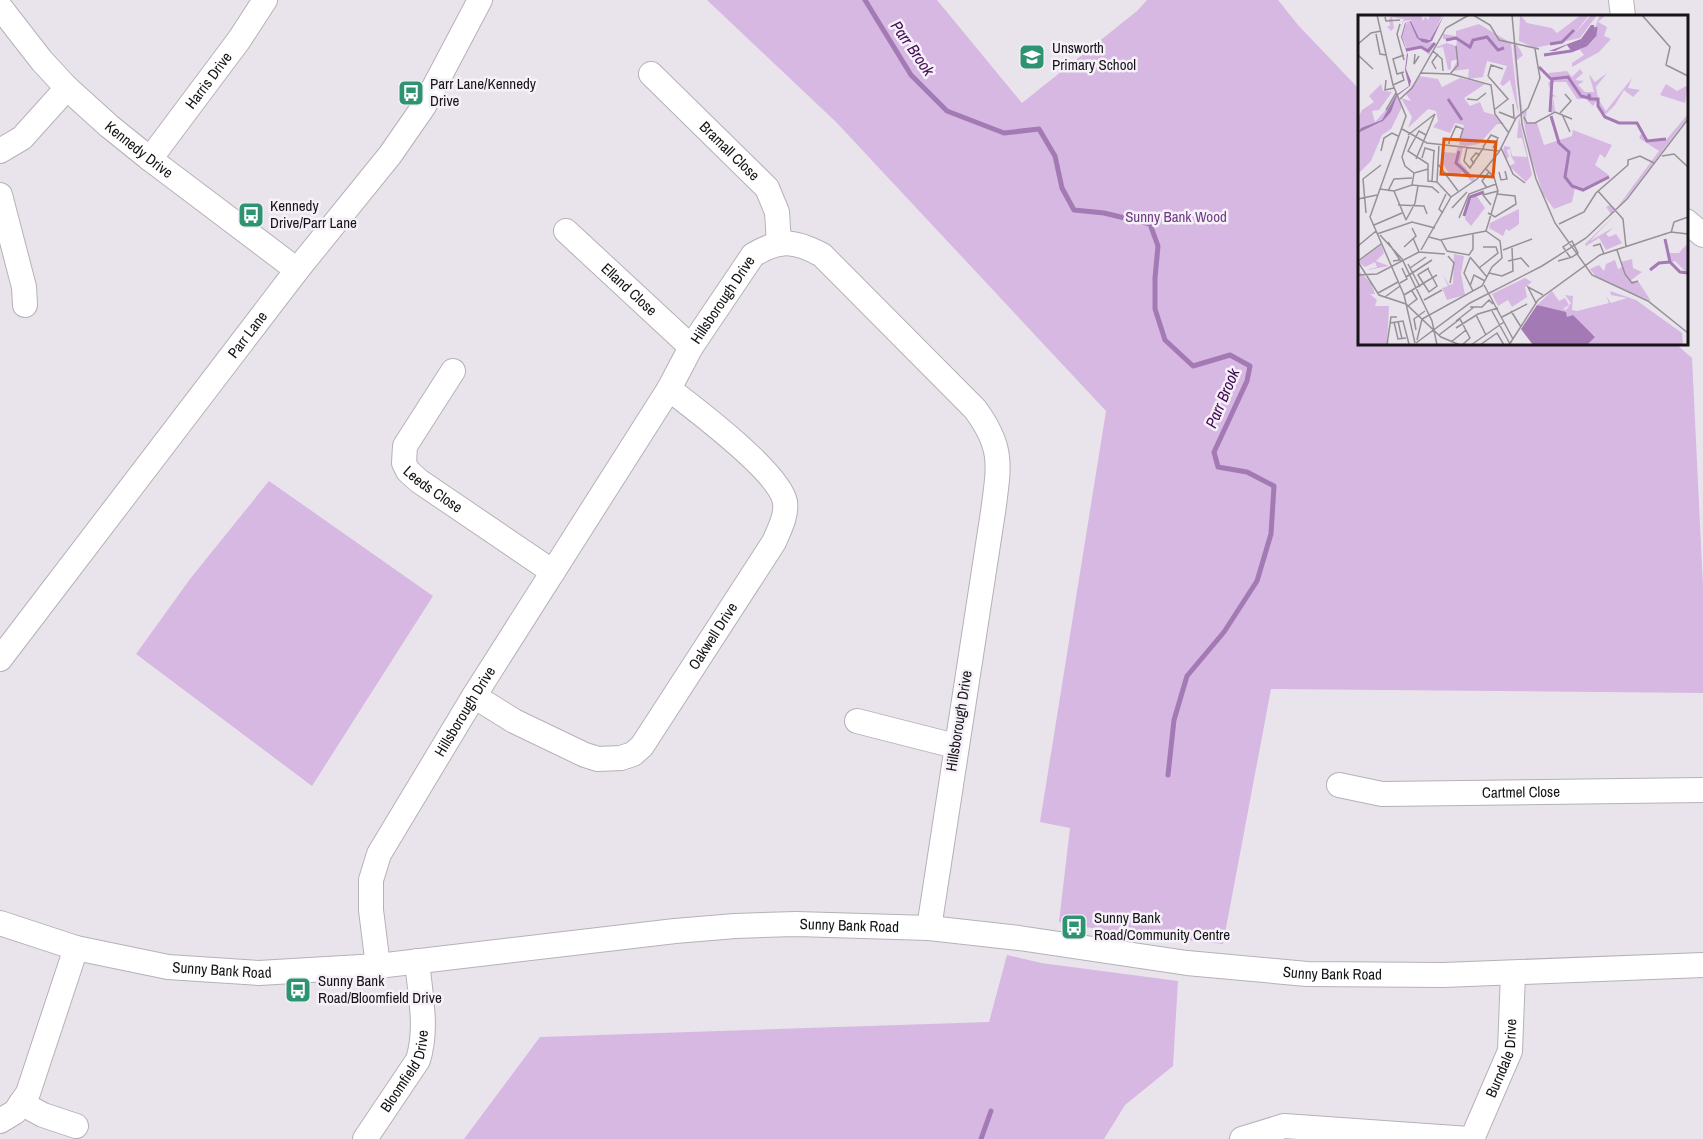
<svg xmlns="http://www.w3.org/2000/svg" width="1703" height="1139" font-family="'Archivo Narrow',sans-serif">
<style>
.green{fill:#d6b8e3}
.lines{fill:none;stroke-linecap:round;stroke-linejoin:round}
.stream{stroke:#a47ab5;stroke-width:5}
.minor-casing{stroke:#b6b1b8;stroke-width:26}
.minor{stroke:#fff;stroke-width:24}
.labels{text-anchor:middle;stroke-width:5;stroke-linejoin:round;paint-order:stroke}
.poi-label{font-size:15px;fill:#161417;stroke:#f6f1f9;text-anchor:start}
.street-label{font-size:15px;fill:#161417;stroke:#f6f1f9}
.park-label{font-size:15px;fill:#703a84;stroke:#f6f1f9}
.water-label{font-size:16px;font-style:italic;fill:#420854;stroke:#f6f1f9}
.inset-river{fill:none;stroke:#a47ab5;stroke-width:3}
.inset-road{fill:none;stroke:#959196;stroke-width:1.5}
.view{fill:#de560d;fill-opacity:0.15;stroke:#de560d;stroke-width:3}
.inset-edge{fill:none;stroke:#161417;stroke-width:3}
</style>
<rect width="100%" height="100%" fill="#e9e4eb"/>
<g class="green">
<polygon points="707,0 937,0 1022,103 1137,11 1147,0 1278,0 1298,25 1359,89 1360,344 1676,344 1692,358 1703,587 1703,693 1271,689 1223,944 1118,933 1059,922 1070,828 1040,822 1106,411 836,122"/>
<polygon points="269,481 433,596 312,786 136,654 190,579"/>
<polygon points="1007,955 1041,963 1178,981 1173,1066 1125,1105 1104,1139 464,1139 540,1037 989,1022"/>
</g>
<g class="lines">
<g class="stream">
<polyline points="865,0 911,75 947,111 1004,133 1039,129 1055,156 1062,188 1074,210 1104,213 1150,224 1158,246 1155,278 1155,309 1165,340 1193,366 1230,355 1250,366 1247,381 1214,452 1218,467 1247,472 1274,486 1271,534 1257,581 1224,632 1187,676 1174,720 1168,775"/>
<polyline points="981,1139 991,1111"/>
</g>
<g class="minor-casing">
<g id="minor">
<polyline points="1621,0 1623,16"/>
<path id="s1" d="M0,7l42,54 25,27 42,38 41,33 147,111"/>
<path id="s2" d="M651,74l116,114 10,24 2,32"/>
<polyline points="0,151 22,138 67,88"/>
<path id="s3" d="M150,159l89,-119 26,-40"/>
<polyline points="0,195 24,287 25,305"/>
<polyline points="1686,221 1703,235"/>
<path id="s4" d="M566,231l125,116"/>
<path id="s5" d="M453,371l-48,75 -1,17 4,8 11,10 134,91"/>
<path id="s6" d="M0,659l297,-389 93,-115 34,-49 56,-106"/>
<path id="s7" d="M474,696l40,25 71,34 13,4 23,-1 12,-4 9,-8 132,-204c5,-12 13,-26 11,-40 -5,-29 -91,-94 -116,-113"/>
<polyline points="857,721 955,746"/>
<path id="s8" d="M1339,785l43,9 321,-4"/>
<path id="s9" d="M0,923l76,25 92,19 91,6 119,-7 297,-35 60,-5 61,-2 133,4 90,10 168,25 120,11 136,1 260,-10"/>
<path id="s10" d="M378,966l-7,-56v-30l8,-26 95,-158 195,-307 22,-42 62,-92c27,-16 41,-15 69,0l153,154c29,39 24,57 18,103l-64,416"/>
<polyline points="21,1103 43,1115 76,1126"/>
<polyline points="0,1121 15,1112 28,1093 76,948"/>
<path id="s11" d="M365,1139l53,-79c10,-32 2,-66 -1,-99"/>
<polyline points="1242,1139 1284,1126 1469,1139"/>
<path id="s12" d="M1472,1139l38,-88 3,-78"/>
</g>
</g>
<use href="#minor" class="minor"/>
</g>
<defs>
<g id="school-square" transform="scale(1.35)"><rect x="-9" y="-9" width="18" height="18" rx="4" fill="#2d9370" stroke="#f6f1f9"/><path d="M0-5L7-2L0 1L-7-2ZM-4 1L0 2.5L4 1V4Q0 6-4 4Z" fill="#fff"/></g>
<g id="bus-square" transform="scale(1.35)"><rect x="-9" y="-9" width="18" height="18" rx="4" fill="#2d9370" stroke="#f6f1f9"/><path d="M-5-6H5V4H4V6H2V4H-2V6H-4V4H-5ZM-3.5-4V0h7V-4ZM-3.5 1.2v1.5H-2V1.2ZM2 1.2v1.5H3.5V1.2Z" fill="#fff"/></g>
</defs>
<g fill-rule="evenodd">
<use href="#school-square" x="1032" y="57"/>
<use href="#bus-square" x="411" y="93"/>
<use href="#bus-square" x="251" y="215"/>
<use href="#bus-square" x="1074" y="927"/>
<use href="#bus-square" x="298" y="990"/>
</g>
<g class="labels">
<g class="poi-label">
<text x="1052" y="53">Unsworth<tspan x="1052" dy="17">Primary School</tspan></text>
<text x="430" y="89">Parr Lane/Kennedy<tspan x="430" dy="17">Drive</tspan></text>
<text x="270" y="211">Kennedy<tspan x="270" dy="17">Drive/Parr Lane</tspan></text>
<text x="1094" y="923">Sunny Bank<tspan x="1094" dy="17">Road/Community Centre</tspan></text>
<text x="318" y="986">Sunny Bank<tspan x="318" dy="17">Road/Bloomfield Drive</tspan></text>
</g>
<g class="street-label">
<text dy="5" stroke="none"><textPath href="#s3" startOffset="98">Harris Drive</textPath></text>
<text dy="5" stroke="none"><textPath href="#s1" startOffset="200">Kennedy Drive</textPath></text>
<text dy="5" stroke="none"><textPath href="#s2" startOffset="110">Bramall Close</textPath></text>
<text dy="5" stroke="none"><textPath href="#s4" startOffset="86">Elland Close</textPath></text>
<text dy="5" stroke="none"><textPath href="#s10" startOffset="766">Hillsborough Drive</textPath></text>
<text dy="5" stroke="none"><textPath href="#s6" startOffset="408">Parr Lane</textPath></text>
<text dy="5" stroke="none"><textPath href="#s5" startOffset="146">Leeds Close</textPath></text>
<text dy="5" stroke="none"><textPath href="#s7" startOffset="318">Oakwell Drive</textPath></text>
<text dy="5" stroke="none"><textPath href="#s10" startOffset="280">Hillsborough Drive</textPath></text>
<text transform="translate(959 721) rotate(-81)" y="5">Hillsborough Drive</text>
<text dy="5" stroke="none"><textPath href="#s8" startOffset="183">Cartmel Close</textPath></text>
<text dy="5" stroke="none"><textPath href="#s9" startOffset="858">Sunny Bank Road</textPath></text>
<text dy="5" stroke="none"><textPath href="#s9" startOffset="228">Sunny Bank Road</textPath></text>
<text dy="5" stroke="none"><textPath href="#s9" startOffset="1344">Sunny Bank Road</textPath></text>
<text dy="5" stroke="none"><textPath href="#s12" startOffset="87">Burndale Drive</textPath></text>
<text dy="5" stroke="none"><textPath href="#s11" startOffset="80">Bloomfield Drive</textPath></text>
</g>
<g class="park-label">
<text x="1176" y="222">Sunny Bank Wood</text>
</g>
<g class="water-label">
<text transform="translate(913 48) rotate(55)" y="6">Parr Brook</text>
<text transform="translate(1222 398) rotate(-67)" y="6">Parr Brook</text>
</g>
</g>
<g transform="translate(1358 15)">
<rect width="330" height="330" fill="#e9e4eb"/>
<path d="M35,0h28l2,6 2,-4 4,3v-5l13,1 -11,23 -6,1 -6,-2 -8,-18 -7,1 -4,8 4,-10 -12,-2 2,11 -3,3 -4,-5h3l-1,-7zM162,0l7,8 25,5 5,5 24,-18h8l-16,21 18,-21h6l-17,23 -45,10 -16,-7zM242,0h6l-8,7 9,5 -3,9 7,3 -12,13 -27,15v-4l12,-8 -4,-5 16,-15v-10zM53,7l9,19 15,2 -6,12 -8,-9 -14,3 -5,-12 4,-13zM121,9l32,19 8,73 -9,-36 -7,6 -3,-2 7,-18 -20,-5 -4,16 -15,2 1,-10 -17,2 6,-12 -7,2v8l-3,1 -5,-23 -5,1 -2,-1 11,-4 9,3 1,-6 -14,-1v-5l13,2v-5zM158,28l7,12 -7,6v11l7,40 4,-2 -2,13h12l7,22 28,-9 1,-6 39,15 -7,13 -5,-4 -5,11 15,11 -27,14 -8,-2 -3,14 -18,7 -11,-15 -13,-40 -13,-68 -4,-42zM222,54l3,4 -8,7 9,1 -6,4 7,7h9l-5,-18 6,8 12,-9 -11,14 2,12 -5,7 -7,-7h-9l-11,-17h-12l-4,3 2,9 5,3 -4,-1 2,15 -4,2 2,-14 -5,-16 5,-4 -5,-6 19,-2 5,6zM61,61l19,3 4,8 18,-9 25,6 -21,14 6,8 10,-4 4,10 11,3 9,9h-7l-18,20 -14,2 -6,-1 5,-20 -9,-2 -5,10 -17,-6 5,-6 -2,-10 -8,-2 -20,19 4,-11 -11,-19 10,3 -5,-7zM274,63l-4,10 12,2 -7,7 -9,-7 -9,15 -9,9 -5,-2 -3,-13 8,12zM23,69l2,7 9,1 -13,18 -7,1 3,11 18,-20 -2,8 -10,11 -23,10v-13l4,-8 12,-8 -5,-6zM308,69l11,7 11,-6 -3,18 -25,-8zM39,81l5,11 -11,22 -9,6 -11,26 -13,13v-41l22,-10 11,-11zM330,99v3l-57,75 -15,18 -5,4 -5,-7 4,-2 6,4 43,-58 -20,-13 2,-4 6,7 19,-1zM161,102l13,58 -6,7 -17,-16 6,-3 -4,-7 -1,-7 -3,1 2,7 -3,2 -3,-6 1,-7 6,1 2,9 15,1 -5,-19h-5zM100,131l5,1 -3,15 15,17 -3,3 -10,-10 -6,5 -7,-4 -7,-10v-11l14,1zM118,180l9,13 -14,18 -6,-7 6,-20zM161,194v15l-10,7 -3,-2 -3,7 -14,-8 1,-5zM259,198l-27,28 24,-14 -8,7 3,3 7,-3 6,9 -16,7 -7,-12 -13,8 -1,-2zM23,230l3,8 -8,8 13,5 -22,4 10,-3 -2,-5 -10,5 -7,-5zM328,230l2,6v28l-1,-6 -12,-12 -6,2 -2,-10h12zM96,239l10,2 -3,18 4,21 -18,5 -5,-12 6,-2 -5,-11 6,10 4,-1zM274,244l1,9 9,4 -12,9h8l13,20 -55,-24 -6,-8 9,-4 5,6 2,-7 9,-4 3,9 4,-2 -1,-5zM2,257l11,11 4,11h-5l7,6 -2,6h14l-2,39h-29zM167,263l7,4 -7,5 2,10 -15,10 -4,-7 -10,6 -6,-12zM194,276l7,10 6,-3 4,7 -6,4 3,1 5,-7 -6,-8 8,1 -1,14 5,1 32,-8 -3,-7 5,7 16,-5 -16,-3 -1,-4 26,9 46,33 1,12h-96l8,-9 -29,-20 -29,-11z" fill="#d6b8e3"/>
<path d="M86,0l-12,26 -5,2 -5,-1 -5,-4 -7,-16 -4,1 -4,14 6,18 -2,14 5,12 -1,5 -13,10 -6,16 -8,9 -25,12 3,-5 21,-8 14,-25 13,-9 -4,-16 2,-17 -6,-16 4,-14 6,-2 8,17 11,2zM233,10h3l1,9 -15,15 -8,3 -5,-7 -12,6h-6l32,-12zM179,290l29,7 1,5 6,-2 22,22 -8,8h-54l-12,-16z" fill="#a47ab5"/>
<path class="inset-river" d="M88,25l10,-2 14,9 3,-7 14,-3 11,13 6,-2M192,29l12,-2 12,-12M48,35l15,-3 7,4 7,-8M213,36l15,-6 9,-10 1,-8M186,40l27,-4M181,52l12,12 17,-2 13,19 8,2v-4l1,5h8v7l7,11 14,6h18l10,18 19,-2M90,84l14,21M192,97l2,-32M193,101l8,27 10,9 -4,25 7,9 11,4 26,-13M101,136l-3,12 15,14M106,201l6,-19 14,-5M307,224l5,23 10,10 8,1M292,255l9,-7 11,-1"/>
<path class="inset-road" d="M19,0l16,70 13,31 -36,101 34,78 11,48M115,0l17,10 9,15 40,9M154,0l10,109 14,55 19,44 37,52 56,26 40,32M284,0l28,32 -4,18 22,11M27,2l1,4 14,-1M42,9l-3,10 7,26M18,19l4,20 6,1M0,29l13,-11 10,-2M75,36l9,8 1,12M57,39l-1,10 5,-8M0,40l15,14M78,54l-4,-7 6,-8M46,57l-7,2 -4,-15 11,-4M62,58l31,1 40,11 4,29 13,18M92,59l8,-9 -2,-19M130,61l20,23 -14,11M130,61l3,-11 12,4M28,65l-1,10 9,-2M35,70l11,-5 -2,-7M42,84l12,-11 34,-60 23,-13M109,84l10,1 9,-7M28,95l10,-17M141,97l15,6 -1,-14M202,98l11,-12 -6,-7M204,99l8,18M166,102l3,6h8l20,-11 17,7M44,114l25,14 72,8M50,120l27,-21M68,120l-7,-4 -11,20 20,13v17l9,1M51,121l-7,21 3,9 9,7M81,129l-2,38 14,15M91,129v-2l7,-16 7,3 -3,10h-9M109,132l-3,14 6,7 14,-21M125,132l8,-12 7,3 -5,10M143,133l12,26 12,9M23,136l3,-13 8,-5 6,3M304,141l12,-2 14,13M64,143l3,-10 10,3M58,144l19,-45M80,149l20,27M116,149l-3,-5 5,-6 4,2M127,153l9,9 4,14 -12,40M141,157l2,8 6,-1 -2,-8M74,166l2,-30M54,170l2,-12 14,-4M129,173l-5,-7 7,-9M22,174l14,2 18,-6 20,2 7,6M30,176l6,-12 18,-1M36,176l12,29M240,176l25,28 3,28M0,184l19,-4M40,190l26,1 3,8M133,190l-8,-10 15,-4M94,193l15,-16M8,198l-3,-34 18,-14M85,198l-4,-4 7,-15M130,198l7,4 21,-13 -1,-8 -18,-2M101,203l10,-24 27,-10M48,205l9,-17 3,-17M201,209l25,-12 12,-19 32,-28v-5l12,-4 14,7M16,210l28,-12M313,218l3,-11 14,-5M19,219l35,-12 23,6M22,220l22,24 30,62 5,24M71,222l11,3 46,-9M55,223l6,14 26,2M83,225l6,11 22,4 4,-6v-16M30,227l12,18 -7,1M0,231l18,-15M235,231l7,-2 4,10M46,232l12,-11 -4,-8M63,235l30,-53 26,-18 22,-27 17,-34 12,-10 12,-30 -5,-29M145,235l29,-11M259,235l8,24 7,9 6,-2M90,241l6,7 -4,20M112,242l17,20M112,243l-6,15 9,18M0,246l23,-17M150,246l13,-3 8,9M200,246l14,-4 6,-4 -6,-12 -9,6 7,10M0,247l21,33 27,9 35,33 19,8M50,249l12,23M52,253l16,-11M121,253l19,-15 -2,-6h-13M70,254l9,17 -8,6 -11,-17 1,-1 10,-6M131,258l13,3 11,-5 -1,-23M0,260l19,-1 42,-22M48,262l26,-17M42,268l7,-4 -5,-11M126,270l29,54M112,271l4,-11 11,6M20,278l20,-11M46,280l33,-20M27,282l15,-11M66,285l18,-10M178,288l-8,-16 15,8M50,291l9,-7 -5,-8M112,292h12l7,-7 4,4M134,296l18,33M153,296l10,16M118,300l10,20M144,302l25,-13M40,306l4,18M98,306l18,-14M36,307l4,17 8,-1M32,308l13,-2 6,23M98,313l22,-14 20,-6M58,315l-2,-11 11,-8M81,320l21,-16 10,19 -8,7M59,325l5,-21 60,-33 10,-19 10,-9 -2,-17 -14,-10M93,327l15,-12M58,328l54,-40 72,-37 44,-28 41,-39 61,-80M29,330l4,-28h6M113,330l33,-23M122,330l17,-12 7,12M151,330l29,-45 62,-45 71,-23 17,2"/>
<path class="view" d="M86,124l52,3 -3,35 -52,-3z"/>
<rect width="330" height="330" class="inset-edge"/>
</g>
</svg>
